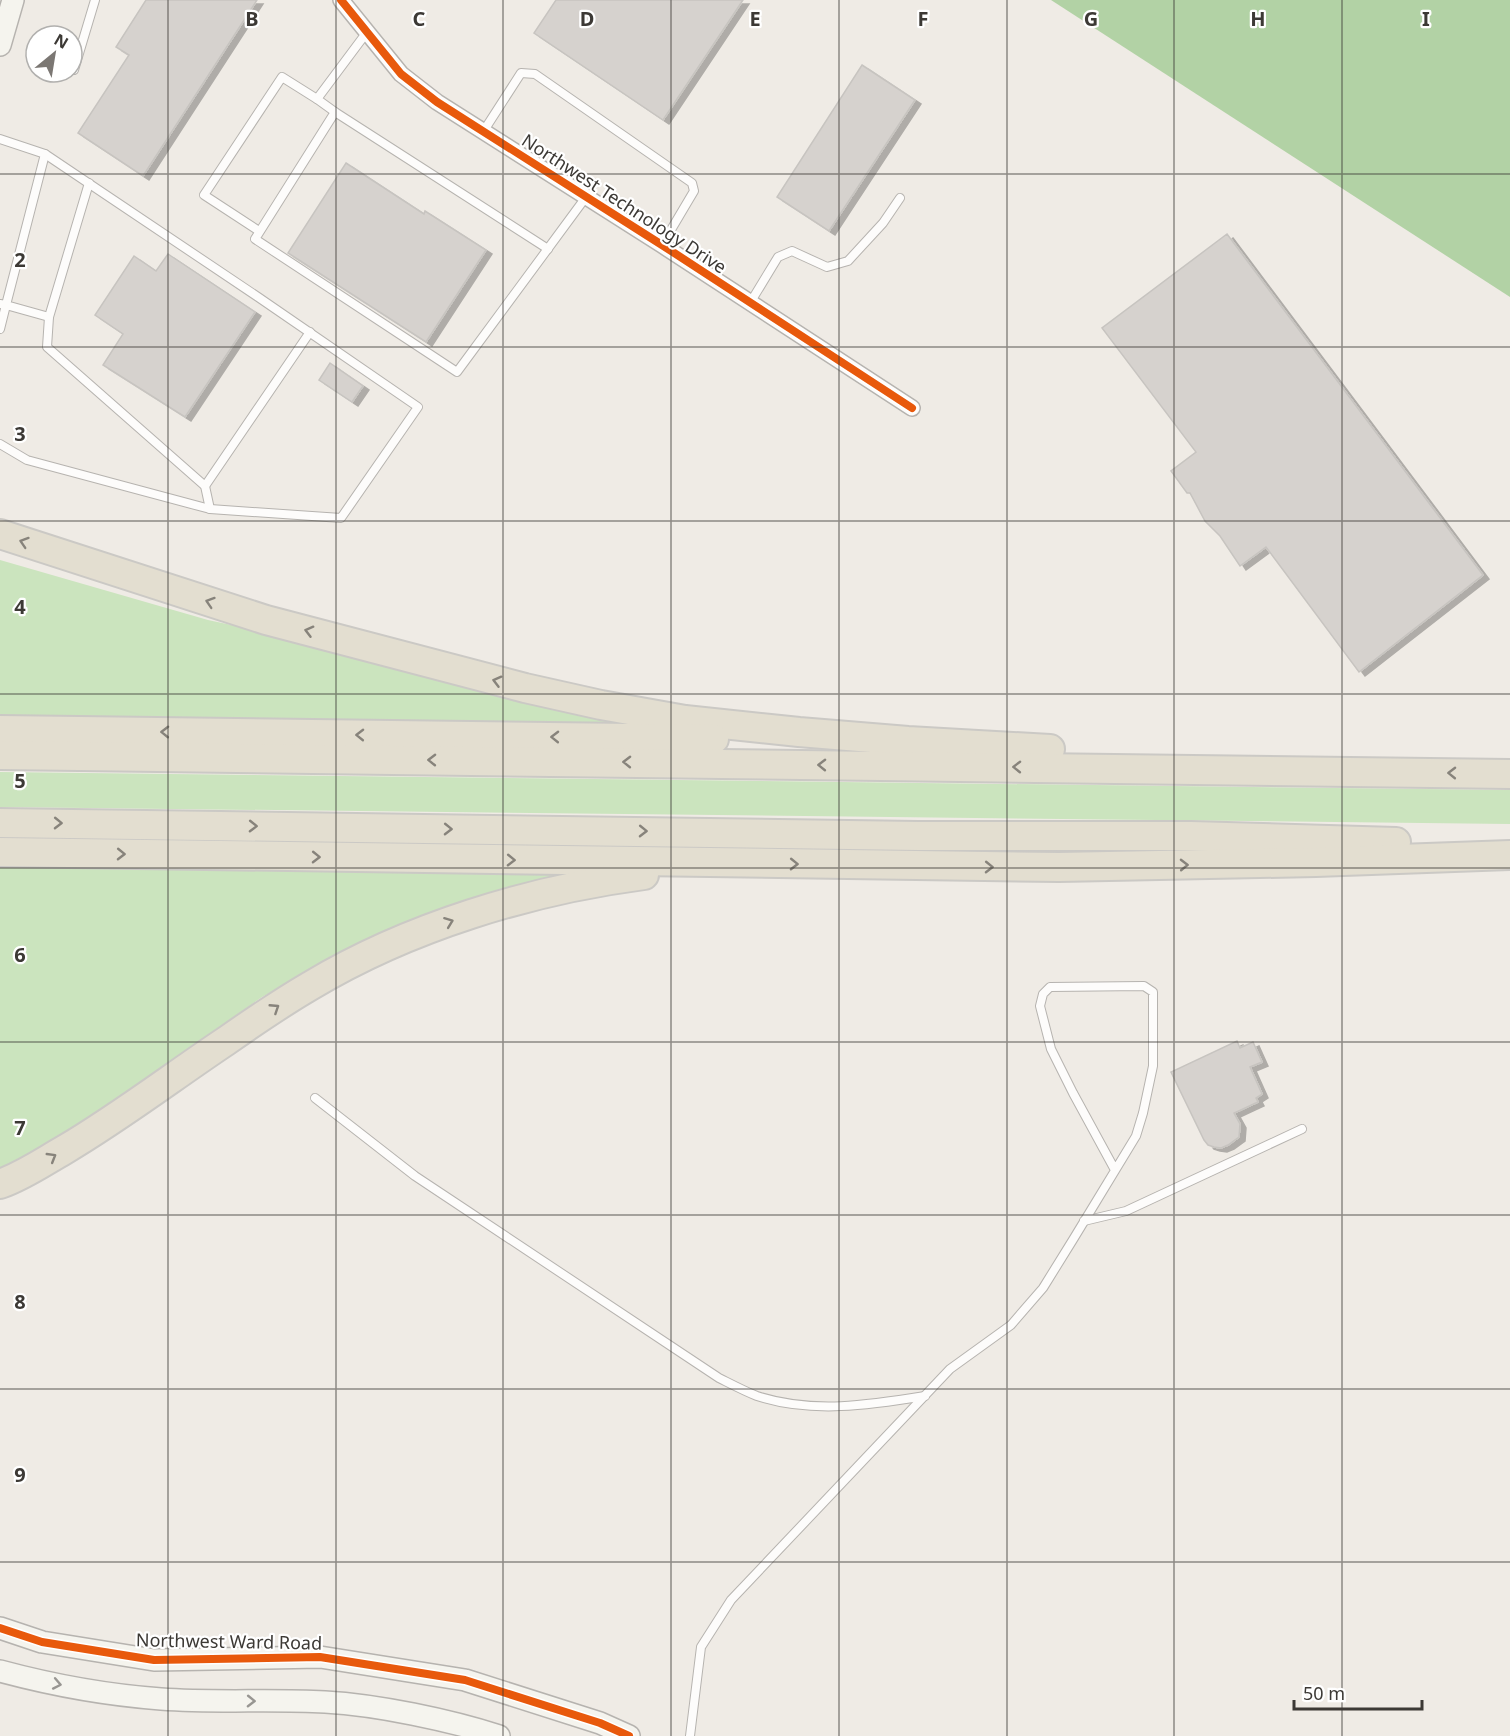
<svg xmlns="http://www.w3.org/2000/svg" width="1510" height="1736" font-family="'Noto Sans',sans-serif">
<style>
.green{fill:#cbe4be}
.forest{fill:#b2d2a5}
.building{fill:#d6d2ce;stroke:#c7c4c0;stroke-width:1.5;filter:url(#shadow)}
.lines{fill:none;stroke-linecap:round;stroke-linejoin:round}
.lane-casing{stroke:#b6b3af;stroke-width:10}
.street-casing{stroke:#b6b3af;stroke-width:18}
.secondary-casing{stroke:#b6b3af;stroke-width:24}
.highway-casing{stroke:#cbc9c5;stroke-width:32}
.lane{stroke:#fdfcfb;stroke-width:8}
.street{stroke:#fdfcfb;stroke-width:15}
.secondary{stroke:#f5f4ee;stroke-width:21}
.highway{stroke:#e3ded0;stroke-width:28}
.cycleway-casing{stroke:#fff;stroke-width:11}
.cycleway{stroke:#e8590c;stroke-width:8}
.oneway{stroke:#87837b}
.oneway2{stroke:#989692}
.grid{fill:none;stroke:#3c3935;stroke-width:1.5;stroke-opacity:0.55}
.labels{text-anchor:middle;stroke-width:4.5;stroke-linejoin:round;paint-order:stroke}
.street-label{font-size:18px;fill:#3c3935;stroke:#fff}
.grid-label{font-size:20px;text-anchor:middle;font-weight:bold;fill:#3c3935;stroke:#fff;stroke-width:4.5;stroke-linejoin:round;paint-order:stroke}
</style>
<defs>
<filter id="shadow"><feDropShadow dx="6" dy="4" stdDeviation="0" flood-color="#0004"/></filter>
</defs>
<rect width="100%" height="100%" fill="#efebe5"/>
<g class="green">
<polygon points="0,560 208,620 283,636 632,721 597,723 466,722 0,716"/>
<polygon points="0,772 1510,790 1510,824 0,807"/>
<polygon points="0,863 600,871 327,962 262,997 108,1105 35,1152 0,1169"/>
</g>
<polygon class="forest" points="1051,0 1510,0 1510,297"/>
<g class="building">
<polygon points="146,0 257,0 143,176 78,133 129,55 116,47"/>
<polygon points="556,0 743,0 663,120 534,33"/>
<polygon points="862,65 915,100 829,231 777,197"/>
<polygon points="346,163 424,214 425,211 486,250 426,342 288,253"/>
<polygon points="1227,234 1483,575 1359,672 1266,547 1240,566 1220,536 1205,521 1190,493 1187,493 1171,471 1196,452 1102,328"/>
<polygon points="168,254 255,312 185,417 103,365 123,334 95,315 134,256 156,271"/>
<polygon points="330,363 363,386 352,402 319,380"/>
<polygon points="1237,1041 1240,1048 1253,1042 1262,1062 1250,1067 1262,1094 1256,1098 1258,1102 1234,1113 1240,1124 1239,1137 1228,1145 1221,1148 1214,1147 1208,1145 1204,1140 1171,1072"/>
</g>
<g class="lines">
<g class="lane-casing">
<g id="lane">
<polyline points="367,32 317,99 335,112 255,239 457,372 586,197"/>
<polyline points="74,70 95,0"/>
<polyline points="335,112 548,249"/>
<polyline points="483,132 521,73 535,74 692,183 694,191 662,245"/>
<polyline points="0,139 45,154 258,297 418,407 341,518 210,509 27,460 0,444"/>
<polyline points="45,154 6,305 49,317 89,183"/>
<polyline points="259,231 204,195 282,77 317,99"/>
<polyline points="750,303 778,257 792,251 827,267 848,261 883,223 900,198"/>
<polyline points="0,304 6,305 0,329"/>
<polyline points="49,317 47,347 205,486 210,509"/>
<polyline points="205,486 310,332"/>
<path d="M315,1098l100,78 304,202c12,6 25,13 38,18 55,18 113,9 168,0"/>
<polyline points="1084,1221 1126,1211 1302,1129"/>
<polyline points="690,1736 701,1647 731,1600 950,1369 1011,1325 1043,1288 1074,1238 1136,1136 1143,1113 1153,1066 1153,992 1144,986 1050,987 1043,994 1040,1006 1051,1049 1073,1093 1115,1170"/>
</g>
</g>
<g class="street-casing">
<polyline id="street" points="341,0 401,74 437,102 662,245 912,408"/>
</g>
<g class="secondary-casing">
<g id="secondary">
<polyline points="0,45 13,0"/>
<polyline points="0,1628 42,1642 154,1660 320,1657 465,1680 600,1723 629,1736"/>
<path d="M0,1671c52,14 107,24 161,28 55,4 109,0 164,3 53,3 124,18 174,34"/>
</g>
</g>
<g class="highway-casing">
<g id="highway">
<polyline points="0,534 266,620 525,688 601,705 685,720 799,732 908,741 1050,749"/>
<polyline points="0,730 714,739"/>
<polyline points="0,755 1510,774"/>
<polyline points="0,823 918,836 1191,836 1396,842"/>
<polyline points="0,852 1059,867 1316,862 1510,855"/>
<path d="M0,1184c23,-8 43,-22 64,-34 56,-33 108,-73 162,-109 27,-19 55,-38 84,-55 98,-59 220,-96 334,-111"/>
</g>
</g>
<use href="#lane" class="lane"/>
<use href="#street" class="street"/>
<use href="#secondary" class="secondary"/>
<use href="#highway" class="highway"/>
<g class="cycleway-casing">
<g id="cycleway">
<polyline points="341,0 401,74 437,102 662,245 912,408"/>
<polyline points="0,1628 42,1642 154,1660 320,1657 465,1680 600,1723 629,1736"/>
</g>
</g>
<use href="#cycleway" class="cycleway"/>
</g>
<defs><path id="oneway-chevron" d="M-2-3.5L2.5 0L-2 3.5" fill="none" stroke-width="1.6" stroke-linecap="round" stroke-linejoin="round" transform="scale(1.5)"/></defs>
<g class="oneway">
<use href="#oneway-chevron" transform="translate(24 542) rotate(-162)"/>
<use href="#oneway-chevron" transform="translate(210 602) rotate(-162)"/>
<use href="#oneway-chevron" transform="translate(309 631) rotate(-165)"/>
<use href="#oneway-chevron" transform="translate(497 681) rotate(-165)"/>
<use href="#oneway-chevron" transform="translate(165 732) rotate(-179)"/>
<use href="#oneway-chevron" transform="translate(360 735) rotate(-179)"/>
<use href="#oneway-chevron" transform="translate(555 737) rotate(-179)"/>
<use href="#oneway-chevron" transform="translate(432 760) rotate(-179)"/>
<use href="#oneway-chevron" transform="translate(627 762) rotate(-179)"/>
<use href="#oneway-chevron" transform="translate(822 765) rotate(-179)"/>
<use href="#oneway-chevron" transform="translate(1017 767) rotate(-179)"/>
<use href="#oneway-chevron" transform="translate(1452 773) rotate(-179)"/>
<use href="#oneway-chevron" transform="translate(58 823) rotate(1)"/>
<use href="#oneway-chevron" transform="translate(253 826) rotate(1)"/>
<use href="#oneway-chevron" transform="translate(448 829) rotate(1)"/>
<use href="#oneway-chevron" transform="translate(643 831) rotate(1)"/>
<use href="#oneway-chevron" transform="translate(121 854) rotate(1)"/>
<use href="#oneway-chevron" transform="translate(316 857) rotate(1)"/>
<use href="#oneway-chevron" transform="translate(511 860) rotate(1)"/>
<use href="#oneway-chevron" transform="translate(794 864) rotate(1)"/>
<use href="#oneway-chevron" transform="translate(1184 865) rotate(-1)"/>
<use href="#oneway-chevron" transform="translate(989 867) rotate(1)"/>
<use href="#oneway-chevron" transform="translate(449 922) rotate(-21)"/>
<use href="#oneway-chevron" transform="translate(275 1008) rotate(-33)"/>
<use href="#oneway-chevron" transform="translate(52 1157) rotate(-31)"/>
</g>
<g class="oneway2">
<use href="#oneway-chevron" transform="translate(57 1684) rotate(11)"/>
<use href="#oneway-chevron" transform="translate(251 1701) rotate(1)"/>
</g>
<path class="grid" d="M168,0v1736M336,0v1736M503,0v1736M671,0v1736M839,0v1736M1007,0v1736M1174,0v1736M1342,0v1736M0,174h1510M0,347h1510M0,521h1510M0,694h1510M0,868h1510M0,1042h1510M0,1215h1510M0,1389h1510M0,1562h1510"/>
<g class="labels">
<g class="street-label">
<text transform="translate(624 204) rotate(33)" y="6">Northwest Technology Drive</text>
<text transform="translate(229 1642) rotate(1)" y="6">Northwest Ward Road</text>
</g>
</g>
<g class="grid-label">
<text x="252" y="26">B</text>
<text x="419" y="26">C</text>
<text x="587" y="26">D</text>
<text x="755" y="26">E</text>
<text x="923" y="26">F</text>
<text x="1091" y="26">G</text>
<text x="1258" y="26">H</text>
<text x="1426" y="26">I</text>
<text x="20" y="267">2</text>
<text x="20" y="441">3</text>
<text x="20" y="614">4</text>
<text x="20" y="788">5</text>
<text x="20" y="962">6</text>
<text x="20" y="1135">7</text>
<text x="20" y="1309">8</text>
<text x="20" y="1482">9</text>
</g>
<g transform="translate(54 54) rotate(30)"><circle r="28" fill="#ffffff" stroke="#b1b0ae" stroke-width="1.5"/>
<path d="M0-4.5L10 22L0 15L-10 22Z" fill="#7b7773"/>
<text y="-9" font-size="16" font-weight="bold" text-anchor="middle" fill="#3c3935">N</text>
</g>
<path d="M1294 1700v9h128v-9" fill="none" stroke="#3c3935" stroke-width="3"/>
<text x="1303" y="1700" font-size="18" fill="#3c3935" stroke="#ffffff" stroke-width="4.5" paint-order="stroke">50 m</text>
</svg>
